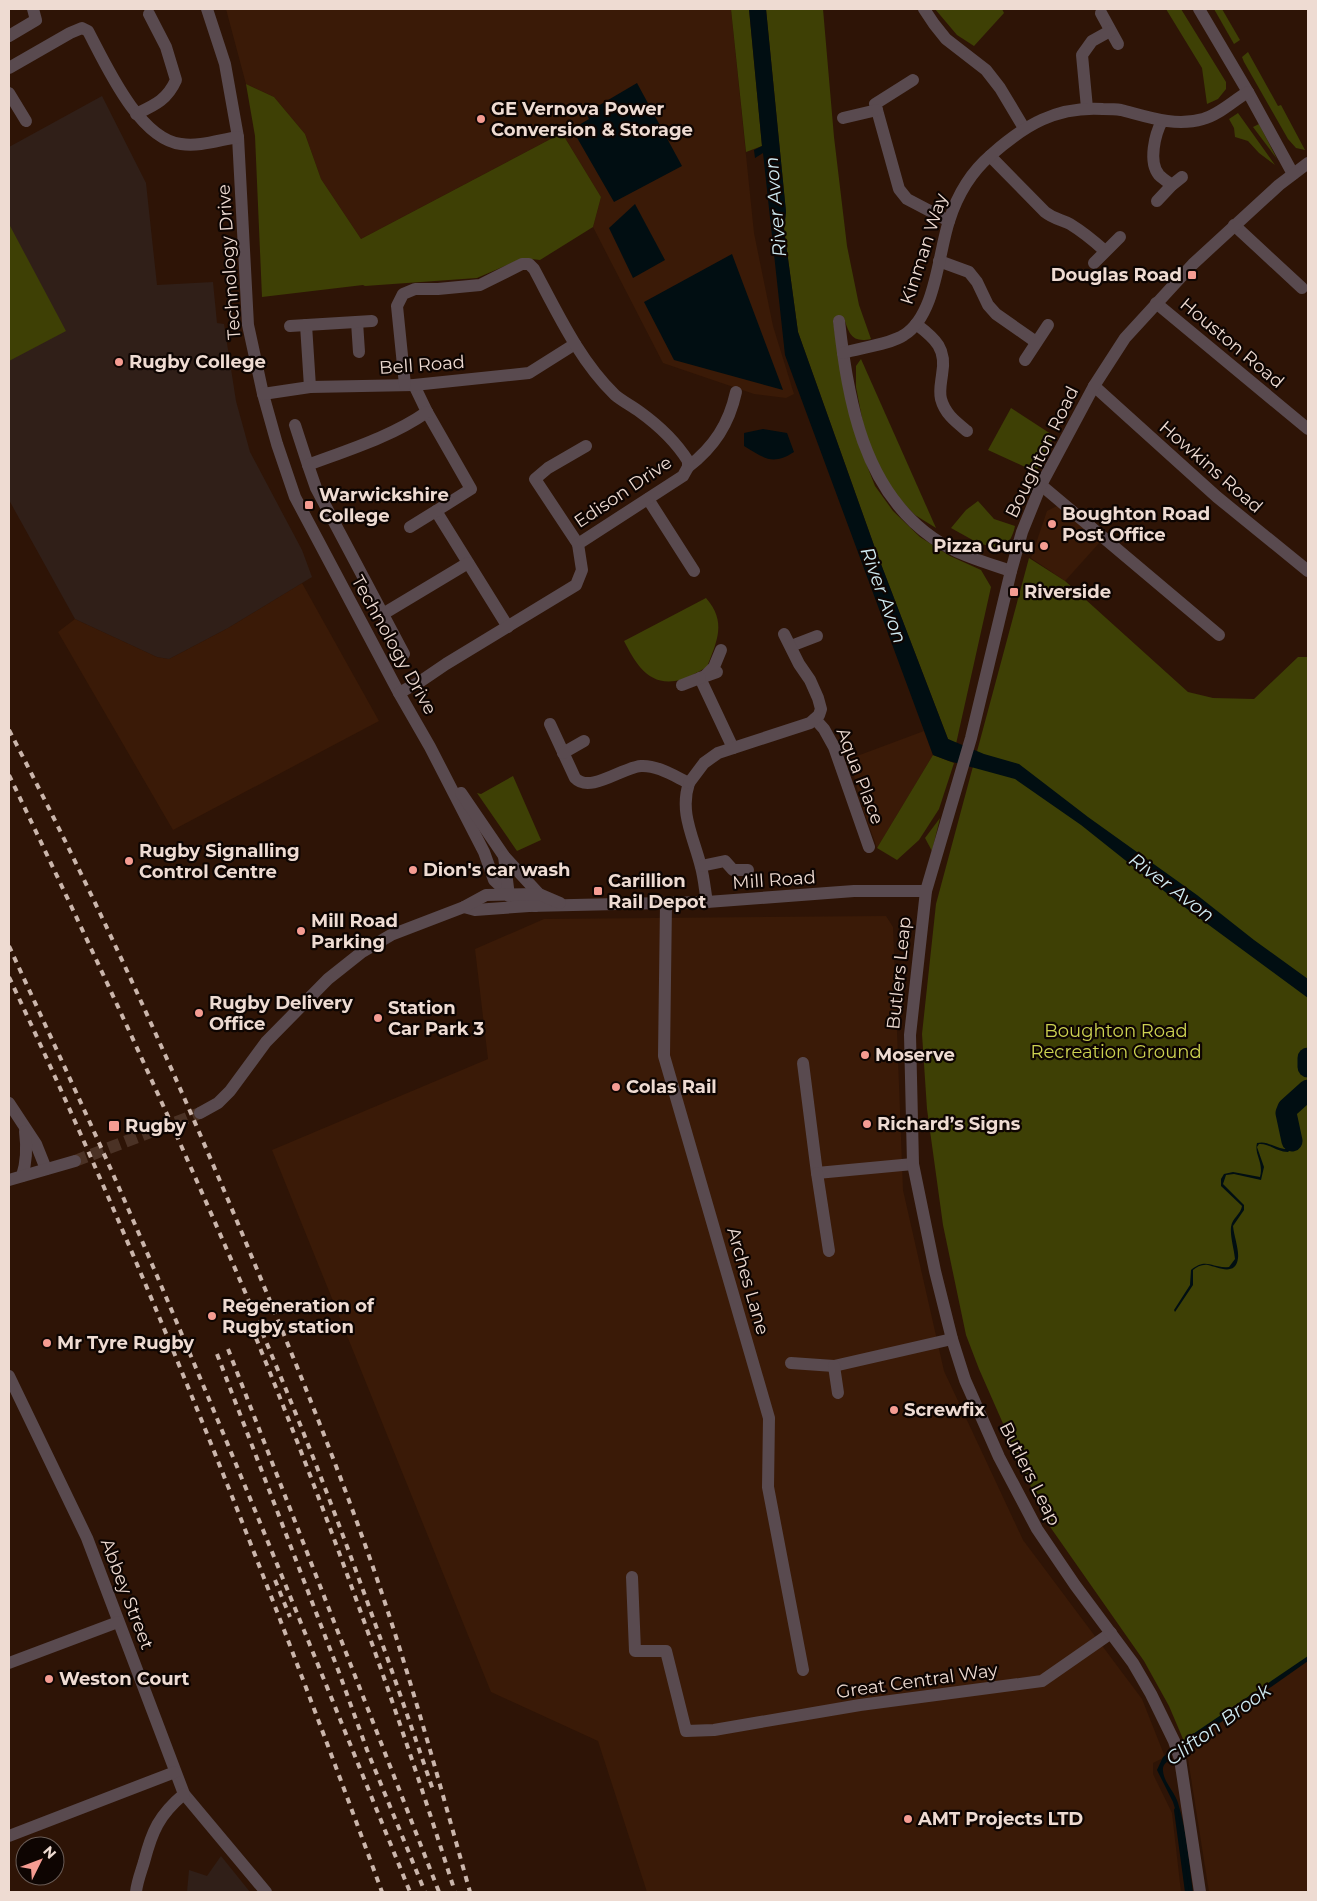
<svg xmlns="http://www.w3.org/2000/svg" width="1317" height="1901" font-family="Montserrat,sans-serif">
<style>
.built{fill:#3a1a07}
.education{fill:#301f18}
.green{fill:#3e4005}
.water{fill:#010e12}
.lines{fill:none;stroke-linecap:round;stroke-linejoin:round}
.stream{stroke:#010e12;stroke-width:4}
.river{stroke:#010e12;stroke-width:21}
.minor-tunnel{stroke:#4b3225;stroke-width:12;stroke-dasharray:12 6;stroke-linecap:butt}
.minor{stroke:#594a4f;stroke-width:12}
.rail{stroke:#cbb6ac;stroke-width:4;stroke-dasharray:6 6;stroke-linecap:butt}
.poi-dot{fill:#f59c92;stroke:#0e0502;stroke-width:2}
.labels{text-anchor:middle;stroke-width:4.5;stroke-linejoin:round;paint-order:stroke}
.poi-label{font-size:18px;font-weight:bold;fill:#eedbd2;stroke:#0e0502;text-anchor:start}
.street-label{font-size:18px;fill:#eedbd2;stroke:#0e0502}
.park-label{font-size:18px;fill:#cdd251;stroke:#0e0502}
.water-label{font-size:19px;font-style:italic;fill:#cfeaf2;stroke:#0e0502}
</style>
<rect width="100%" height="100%" fill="#2e1406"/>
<g class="built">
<polygon points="226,9 731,9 754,233 773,326 794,394 786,398 754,394 663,363 593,227 601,197 562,133 361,239 321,179 305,134 274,97 246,84"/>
<polygon points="1059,505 1100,542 1065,581 1031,558 1047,511"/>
<polygon points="302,583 379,721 173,830 58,632 75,619 157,657 169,659 228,628"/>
<polygon points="924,731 933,755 877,848 863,809 849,759"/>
<polygon points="886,916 893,927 903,1190 944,1371 1023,1540 1142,1699 1165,1757 1153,1763 1153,1774 1172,1813 1181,1892 647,1892 598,1741 491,1692 272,1150 488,1059 475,949 544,919"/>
<polygon points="1308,1658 1308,1892 1209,1892 1186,1746"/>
</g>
<g class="education">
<polygon points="102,96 146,183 157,285 213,282 217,323 224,324 236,401 250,452 302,550 312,577 228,628 169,659 157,657 75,619 9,500 9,147"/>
<polygon points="221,1856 250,1892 187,1892 189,1870 207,1876"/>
</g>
<g class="green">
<polygon points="731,9 749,9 762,146 746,152"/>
<path d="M766,9h57l11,128 13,109 12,59 12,34c-19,4 -22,-5 -27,-21l-11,1 5,36 26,103 11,28 18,25 27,26 30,19 31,14 10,17 -35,157 -8,-5 -72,-188 -78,-219 -14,-103 2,-17z"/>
<polygon points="935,9 1002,9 1004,13 974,46 957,35"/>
<polygon points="1166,9 1181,9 1226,82 1226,89 1218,99 1207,104 1202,68"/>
<polygon points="1214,9 1222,9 1240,40 1234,44"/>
<polygon points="1248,52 1278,106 1281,105 1305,150 1296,148 1288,139 1244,62 1242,57"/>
<polygon points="246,84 274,97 305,134 321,179 361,239 562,133 601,197 593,227 540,260 523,258 477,278 365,286 363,285 262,297 255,136"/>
<polygon points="1238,113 1275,165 1259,153 1248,141 1235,137 1234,128 1229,119"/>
<polygon points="1259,124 1277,159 1253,127"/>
<polygon points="9,224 66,331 9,361"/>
<polygon points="861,359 936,528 915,515 893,492 875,462 863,423 856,387 856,366"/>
<polygon points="1011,408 1054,436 1036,472 988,450"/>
<path d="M978,501l16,18 21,7c-2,10 -6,18 -15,23l-22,-6 -27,-15 15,-18z"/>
<polygon points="1029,558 1065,581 1188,692 1213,698 1254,699 1298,657 1308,657 1308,1660 1186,1746 1169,1706 1144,1661 1046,1521 979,1369 966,1335 943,1225 927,1109 922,1034 936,904"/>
<path d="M706,598c21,24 11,43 1,69 -9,5 -22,13 -32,14 -28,4 -40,-19 -51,-40z"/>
<polygon points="933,755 954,763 939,809 919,840 897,860 877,848"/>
<polygon points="513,776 541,840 517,851 477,793 481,794"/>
<polygon points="940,818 932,851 925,838"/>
</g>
<g class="water">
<polygon points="749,9 766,9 786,212 784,229 798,332 876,551 948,739 984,754 1019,764 1088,817 1197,895 1254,940 1308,979 1308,998 1179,903 1081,825 1015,779 949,761 933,755 785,355 763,153 755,158 754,150 762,146"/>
<polygon points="637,83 682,166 614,202 572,129 589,119 586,113"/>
<polygon points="635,204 665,260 633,278 609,228"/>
<polygon points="732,254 783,390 674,360 644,302"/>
<path d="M763,429l24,4 7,19c-22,14 -30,6 -50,-6v-13z"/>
<path d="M1308,1088v3c-5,5 -14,10 -17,16 -5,7 2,29 3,39l-6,6c-11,0 -19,-9 -29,-8l-2,3 7,20 -3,13 -27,-6 -8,1 -3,9 21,21v5l-11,16c1,10 6,23 5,32 -2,19 -21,9 -30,7 -6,-1 -11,2 -15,5v15l-18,27 -1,-2 16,-25 1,-15c16,-13 21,-1 38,-3l6,-8c-1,-10 -5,-23 -4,-32 1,-9 10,-13 11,-21l-21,-20v-7l3,-5 9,-2 27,5c4,-15 -6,-22 -3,-34 11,-3 18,6 30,6l4,-5 -6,-29 4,-10z"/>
<polygon points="1308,1656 1308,1661 1190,1744 1187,1738"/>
<path d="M1168,1753l3,7c-5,1 -9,6 -8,11 1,12 12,21 15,32 9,29 11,60 15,89h-5l-10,-74 -5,-16 -16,-32 6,-13z"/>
</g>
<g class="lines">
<g class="stream">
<polyline points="1180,1750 1193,1741"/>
<polyline points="1176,1810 1187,1892"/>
</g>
<g class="river">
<polyline points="1308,1058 1308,1067"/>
<polyline points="1292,1141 1286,1113 1288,1108 1308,1090"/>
</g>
<polyline class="minor-tunnel" points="75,1161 200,1113"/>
<g class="minor">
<polyline points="207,9 225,64 238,137 248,325 263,394 277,444 295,497 399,693 430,747 484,852 494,880 509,894 535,906"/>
<polyline points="924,9 934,24 946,39 986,70 1000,88 1024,128"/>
<polyline points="1199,9 1248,92 1293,174"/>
<polyline points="1101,13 1118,44"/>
<polyline points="9,36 36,20 33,9"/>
<path d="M9,68l61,-35 12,-5 6,3c18,34 51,108 93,113 18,3 38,-4 57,-7"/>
<polyline points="913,80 875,104 877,110 899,189 907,199 949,221"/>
<polyline points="9,93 26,121"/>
<polyline points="1087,108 1082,55 1092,41 1110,31"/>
<path d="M136,114c19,-9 31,-14 40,-34l-10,-33 -17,-33"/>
<polyline points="843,118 877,110"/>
<path d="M1162,121c-7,13 -14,41 -3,54 4,4 9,7 13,10"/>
<path d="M990,156l55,56c9,7 15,7 25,12 13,8 24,17 35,27"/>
<polyline points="1157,201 1172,185 1182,177"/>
<polyline points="1234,225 1302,288"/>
<polyline points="939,261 969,272 977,282 988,305 996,314 1036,342"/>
<polyline points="1094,263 1120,237"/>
<polyline points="1156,303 1308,429"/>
<path d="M839,321c9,80 24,168 94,217 23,16 51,24 78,33"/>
<polyline points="357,322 359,352"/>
<path d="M916,324c20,15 31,25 26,51 -1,8 -3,16 -1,24 4,15 15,23 26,32"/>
<polyline points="306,325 310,387"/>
<polyline points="290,326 372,321"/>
<path d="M843,353c17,-5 48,-9 61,-18 32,-20 34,-81 45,-114 8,-25 22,-49 42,-66 34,-30 65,-49 112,-46 6,0 12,0 18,1 27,7 54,17 82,9 16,-4 31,-19 45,-27"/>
<polyline points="1025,360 1048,325"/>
<polyline points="414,385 427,412 471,489 436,511 508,627"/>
<polyline points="1094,386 1217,497 1308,571"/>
<polyline points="263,394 310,387 414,385 529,373 575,344"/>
<polyline points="295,425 308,465"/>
<path d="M688,467c26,-20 41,-43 48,-75"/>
<polyline points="1041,485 1219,635"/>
<polyline points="648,499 694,571"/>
<polyline points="410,527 436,511"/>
<polyline points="578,544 535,479 548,468 586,446"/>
<polyline points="383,614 468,563"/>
<polyline points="791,646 817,636"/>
<path d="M404,654l-88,-166 -8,-23c40,-15 83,-28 119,-53"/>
<polyline points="717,672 700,678 733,748"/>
<polyline points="706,675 714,667 721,650"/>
<polyline points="682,685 700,678"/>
<path d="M399,693l22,-12 25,-17 130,-79 6,-15 -4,-26 105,-68 5,-9v-6c-12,-19 -30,-36 -48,-49 -8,-6 -18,-11 -25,-17 -36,-35 -58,-83 -81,-126l-5,-5h-7l-42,21 -42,4h-23l-12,5 -6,12 8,79"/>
<polyline points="815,719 824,729 834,747 869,847"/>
<path d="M550,724l25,54c15,16 48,-11 66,-12 16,-1 33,10 48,17 -10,30 5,55 12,84 3,11 4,24 6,35"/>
<polyline points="563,753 584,741"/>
<polyline points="689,783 704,763 718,753 810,723 819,715 821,709 818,698 810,680 799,664 784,634"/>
<polyline points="461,793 504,856 539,894"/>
<polyline points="504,856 509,896"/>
<polyline points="701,866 725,861 733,870 748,870"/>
<polyline points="666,903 664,1056 769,1418 768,1487 803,1670"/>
<polyline points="464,907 475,910 529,906 707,902 854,891 926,891"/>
<polyline points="803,1063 817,1173 913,1164"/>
<polyline points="9,1103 36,1144 46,1169"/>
<polyline points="200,1113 218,1103 230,1091 266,1042 328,979 362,952 391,935 464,907 486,895 539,894 560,903"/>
<polyline points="817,1173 829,1251"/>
<path d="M22,1176c5,-15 5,-29 3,-45"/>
<polyline points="9,1180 75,1161"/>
<polyline points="791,1363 834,1366 952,1339"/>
<polyline points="834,1366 838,1393"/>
<polyline points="9,1376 87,1538 184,1794 266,1892"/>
<polyline points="632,1577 635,1651 666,1651 686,1731 714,1730 860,1705 1042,1681 1111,1633"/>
<polyline points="9,1663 118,1622"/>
<polyline points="9,1836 175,1772"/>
<path d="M136,1892c1,-10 5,-20 8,-30 8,-31 15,-47 40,-68"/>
<polyline points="1200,1892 1180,1759 1174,1741 1151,1694 1133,1663 1075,1585 1037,1529 999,1457 965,1380 952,1339 935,1271 913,1164 910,1035 926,891 971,738 1011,571 1022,532 1041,485 1094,386 1125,338 1193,264 1279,185 1308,163"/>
</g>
<g class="rail">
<path d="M9,730c91,175 172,355 247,537 42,101 83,202 119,306 36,105 65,212 95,319"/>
<path d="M9,775c97,203 192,408 278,617 54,132 101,266 147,401"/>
<path d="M9,946c37,81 75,162 111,244 101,232 195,468 290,702"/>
<path d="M9,977c140,298 260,606 373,915"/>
<path d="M256,1338c74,182 140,367 199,554"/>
<polyline points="228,1349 439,1892"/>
<polyline points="217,1354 340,1675 367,1750 425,1892"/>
<polyline points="275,1580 290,1617"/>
</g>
</g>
<g class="poi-dot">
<circle cx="481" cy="119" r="5"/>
<rect x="1187" y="270" width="10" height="10" rx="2.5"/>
<circle cx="119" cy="362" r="5"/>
<rect x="304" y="500" width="10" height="10" rx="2.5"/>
<circle cx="1052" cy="524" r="5"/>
<circle cx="1044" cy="546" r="5"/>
<rect x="1009" y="587" width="10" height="10" rx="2.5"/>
<circle cx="129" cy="861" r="5"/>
<circle cx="413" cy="870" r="5"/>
<rect x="593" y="886" width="10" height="10" rx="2.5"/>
<circle cx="301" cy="931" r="5"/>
<circle cx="199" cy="1013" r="5"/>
<circle cx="378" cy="1018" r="5"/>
<circle cx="865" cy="1055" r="5"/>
<circle cx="616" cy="1087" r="5"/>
<circle cx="867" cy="1124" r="5"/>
<rect x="108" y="1120" width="12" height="12" rx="2.5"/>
<circle cx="212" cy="1316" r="5"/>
<circle cx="47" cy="1343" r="5"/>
<circle cx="894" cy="1410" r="5"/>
<circle cx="49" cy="1679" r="5"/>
<circle cx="908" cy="1819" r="5"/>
</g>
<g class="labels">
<g class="poi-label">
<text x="491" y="115">GE Vernova Power<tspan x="491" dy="21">Conversion &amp; Storage</tspan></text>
<text x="1182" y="281" text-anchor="end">Douglas Road</text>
<text x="129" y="368">Rugby College</text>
<text x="319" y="501">Warwickshire<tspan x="319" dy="21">College</tspan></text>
<text x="1062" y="520">Boughton Road<tspan x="1062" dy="21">Post Office</tspan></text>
<text x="1034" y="552" text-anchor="end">Pizza Guru</text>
<text x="1024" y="598">Riverside</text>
<text x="139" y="857">Rugby Signalling<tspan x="139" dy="21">Control Centre</tspan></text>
<text x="423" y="876">Dion's car wash</text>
<text x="608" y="887">Carillion<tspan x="608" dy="21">Rail Depot</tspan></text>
<text x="311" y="927">Mill Road<tspan x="311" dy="21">Parking</tspan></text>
<text x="209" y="1009">Rugby Delivery<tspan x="209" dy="21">Office</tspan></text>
<text x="388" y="1014">Station<tspan x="388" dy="21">Car Park 3</tspan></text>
<text x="875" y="1061">Moserve</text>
<text x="626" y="1093">Colas Rail</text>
<text x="877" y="1130">Richard’s Signs</text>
<text x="125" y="1132">Rugby</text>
<text x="222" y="1312">Regeneration of<tspan x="222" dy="21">Rugby station</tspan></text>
<text x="57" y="1349">Mr Tyre Rugby</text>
<text x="904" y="1416">Screwfix</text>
<text x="59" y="1685">Weston Court</text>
<text x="918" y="1825">AMT Projects LTD</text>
</g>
<g class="street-label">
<text transform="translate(924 249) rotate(-72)" y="6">Kinman Way</text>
<text transform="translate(229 262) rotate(-94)" y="6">Technology Drive</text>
<text transform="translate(1232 343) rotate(40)" y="6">Houston Road</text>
<text transform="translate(422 365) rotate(-4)" y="6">Bell Road</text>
<text transform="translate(1042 452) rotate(-64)" y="6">Boughton Road</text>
<text transform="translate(1211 467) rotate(41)" y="6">Howkins Road</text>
<text transform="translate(623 492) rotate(-34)" y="6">Edison Drive</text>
<text transform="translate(394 645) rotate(61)" y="6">Technology Drive</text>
<text transform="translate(860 776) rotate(69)" y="6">Aqua Place</text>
<text transform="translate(774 880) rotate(-4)" y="6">Mill Road</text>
<text transform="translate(899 973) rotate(-84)" y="6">Butlers Leap</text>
<text transform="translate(748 1281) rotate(74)" y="6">Arches Lane</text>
<text transform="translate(1030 1474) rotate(63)" y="6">Butlers Leap</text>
<text transform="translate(127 1594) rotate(69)" y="6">Abbey Street</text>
<text transform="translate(917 1681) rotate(-8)" y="6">Great Central Way</text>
</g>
<g class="park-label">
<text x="1116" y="1037">Boughton Road<tspan x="1116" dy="21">Recreation Ground</tspan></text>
</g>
<g class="water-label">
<text transform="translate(775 207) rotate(-95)" y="7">River Avon</text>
<text transform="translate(884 595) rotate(70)" y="7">River Avon</text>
<text transform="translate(1172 887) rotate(37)" y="7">River Avon</text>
<text transform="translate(1218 1724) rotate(-36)" y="7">Clifton Brook</text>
</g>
</g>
<rect width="1317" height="1901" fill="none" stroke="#eedbd2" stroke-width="20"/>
<g transform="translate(40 1861) rotate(48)"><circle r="24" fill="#0e0502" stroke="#685b55"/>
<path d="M0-4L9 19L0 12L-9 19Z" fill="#f59c92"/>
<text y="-8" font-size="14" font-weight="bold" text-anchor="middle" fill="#eedbd2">N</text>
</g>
</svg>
